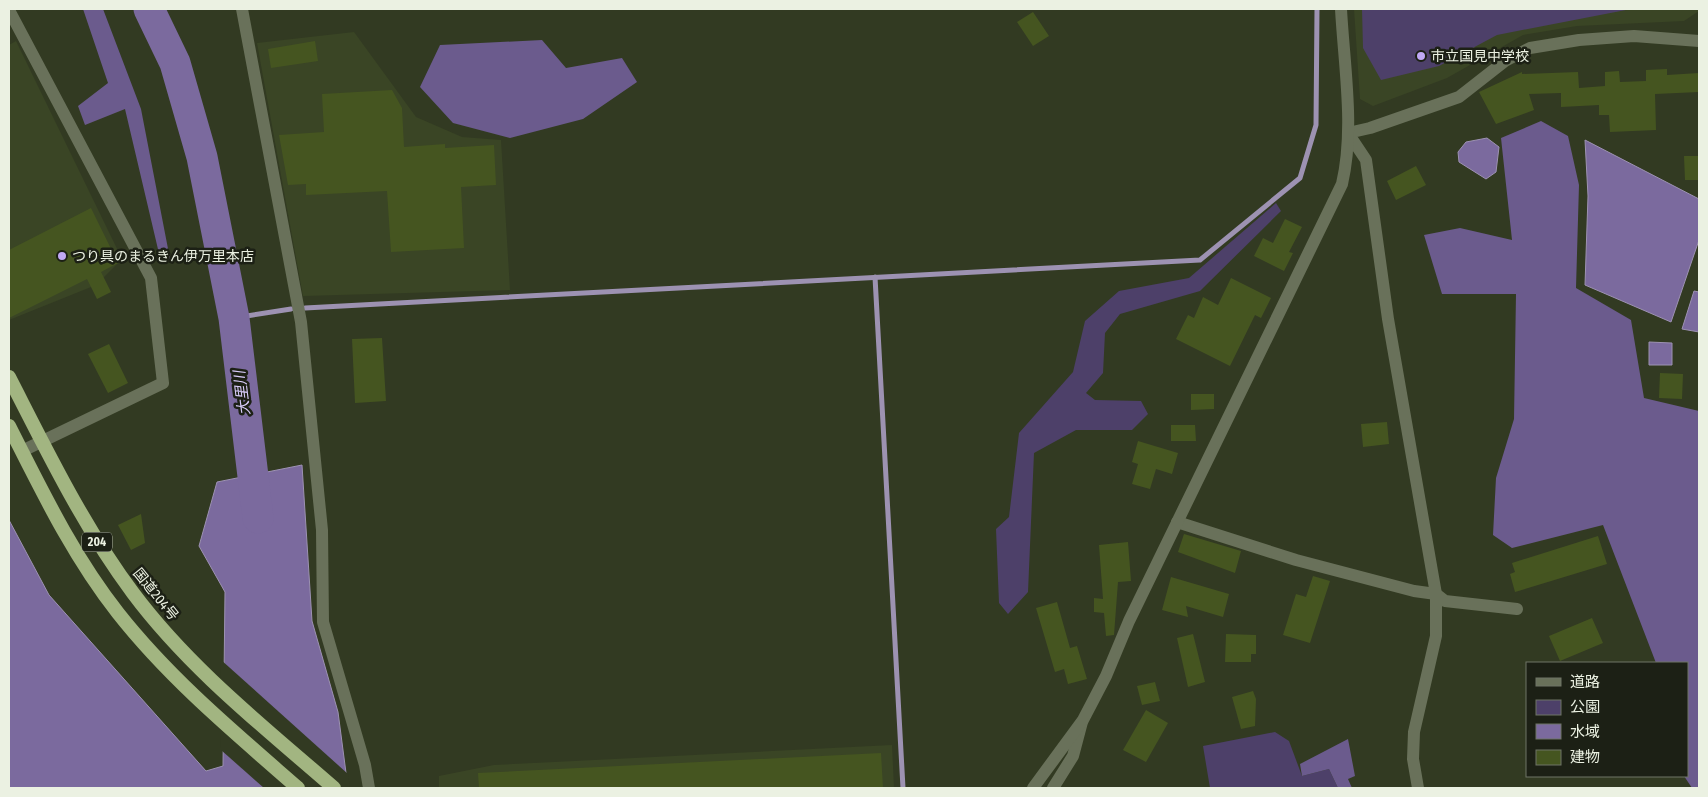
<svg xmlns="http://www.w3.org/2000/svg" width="1708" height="797" font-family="'Fira Sans Condensed','Noto Sans JP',sans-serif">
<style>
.built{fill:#3a4525}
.green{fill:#4d4069}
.forest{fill:#6b5b8d}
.water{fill:#7b6a9e;stroke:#9d92b2}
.pier{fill:#323a22}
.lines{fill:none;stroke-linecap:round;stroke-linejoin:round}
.stream{stroke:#9d92b2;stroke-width:5}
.river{stroke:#7b6a9e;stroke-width:31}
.building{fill:#455520}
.minor{stroke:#69715a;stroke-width:12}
.tertiary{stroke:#69715a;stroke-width:12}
.trunk{stroke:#a2b581;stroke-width:14}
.poi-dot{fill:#c0a8f4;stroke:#1c2015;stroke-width:2}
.labels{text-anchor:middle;stroke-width:5;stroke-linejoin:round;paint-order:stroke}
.shield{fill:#1c2015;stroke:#adb2a4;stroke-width:1}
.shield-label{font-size:12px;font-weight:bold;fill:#ebf1e2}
.poi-label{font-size:14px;fill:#ebf1e2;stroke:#1c2015;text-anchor:start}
.street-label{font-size:14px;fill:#ebf1e2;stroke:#1c2015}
.water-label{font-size:15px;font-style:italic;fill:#dacdfc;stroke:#1c2015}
</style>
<rect width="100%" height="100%" fill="#323a22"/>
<g class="built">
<polygon points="1354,9 1699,9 1699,11 1684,21 1577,26 1523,35 1447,78 1373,106 1360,99"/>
<polygon points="354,32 416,117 462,137 501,140 510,290 303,296 257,43"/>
<polygon points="16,41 122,259 96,285 9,320 9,45"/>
<polygon points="892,745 894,788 439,788 439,776 494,765"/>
</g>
<g class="green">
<polygon points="1362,9 1631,9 1497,35 1439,66 1381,80 1363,48"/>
<polygon points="1276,203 1281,211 1200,291 1120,314 1105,333 1103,373 1086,393 1095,400 1141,401 1148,414 1132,430 1076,430 1034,453 1028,592 1008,614 999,603 996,529 1009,517 1019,433 1073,372 1085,321 1119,291 1189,278"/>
<polygon points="1275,732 1289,741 1302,776 1329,769 1338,788 1210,788 1203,746"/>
</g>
<g class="forest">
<polygon points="83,9 103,9 141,109 170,259 161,262 125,109 85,125 78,106 108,83"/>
<polygon points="542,40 566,68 622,58 637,82 583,119 510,138 453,123 420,87 440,45"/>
<polygon points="1541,121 1568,136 1579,185 1576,288 1631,320 1644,398 1699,411 1699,788 1692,788 1684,776 1687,776 1687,663 1656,663 1603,525 1512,548 1493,535 1496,478 1514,419 1516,294 1442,294 1424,235 1460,228 1512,240 1501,138"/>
<polygon points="1348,739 1355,776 1348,779 1352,788 1338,788 1329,769 1302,776 1300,764"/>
</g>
<g class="water">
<polygon points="1487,138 1499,147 1496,172 1486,179 1459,162 1458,152 1466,142"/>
<polygon points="1585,140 1699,199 1699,240 1671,322 1585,285 1588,196"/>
<polygon points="1694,291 1699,292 1699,332 1682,329"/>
<polygon points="1649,342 1672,343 1672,365 1649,365"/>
<polygon points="302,465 312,621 338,712 348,788 9,788 9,520 49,595 206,771 223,766 225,592 199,546 217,482"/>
</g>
<polygon class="pier" points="220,659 348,774 350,788 264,788 221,750"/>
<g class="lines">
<g class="stream">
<polyline points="875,277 903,788"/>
<polyline points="305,308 1200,260 1300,178 1316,125 1317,9"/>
<polyline points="234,318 291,309"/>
</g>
<polyline class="river" points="149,9 175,63 202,157 234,318 258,518"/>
</g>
<g class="building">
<polygon points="1033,12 1049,36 1033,46 1017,22"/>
<polygon points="315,41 318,61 271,68 268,49"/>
<polygon points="1667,69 1667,75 1699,73 1699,92 1655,94 1656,130 1610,132 1609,115 1599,115 1599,105 1561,107 1561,93 1529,94 1534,110 1496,124 1479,92 1522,72 1522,74 1578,72 1579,88 1605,86 1605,72 1619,71 1620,82 1646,81 1646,70"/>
<polygon points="392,90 402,108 404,147 445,144 445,148 494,145 496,185 461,187 464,248 391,252 387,191 306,195 306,184 288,185 279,135 324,132 322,94"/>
<polygon points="1684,156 1699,156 1699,180 1685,180"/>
<polygon points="1416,166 1426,185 1396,200 1387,181"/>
<polygon points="91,208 118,263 101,272 111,292 97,299 87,279 9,318 9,250"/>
<polygon points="1285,219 1302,227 1289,252 1293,253 1284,271 1254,256 1263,238 1273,243"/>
<polygon points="1231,278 1271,298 1261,318 1255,315 1230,366 1176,339 1188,315 1194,318 1203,297 1218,305"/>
<polygon points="382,338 386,401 355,403 352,339"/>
<polygon points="109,344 128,383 108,393 88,354"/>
<polygon points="1660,373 1683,374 1682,399 1659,398"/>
<polygon points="1191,394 1214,394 1214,409 1191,410"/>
<polygon points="1387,422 1389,444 1363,447 1361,424"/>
<polygon points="1171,425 1195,425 1196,441 1171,441"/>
<polygon points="1138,441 1178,453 1172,474 1156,469 1150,489 1132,484 1138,464 1132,462"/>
<polygon points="141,514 145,543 131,550 118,525"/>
<polygon points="1184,534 1241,551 1235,573 1178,552"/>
<polygon points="1598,536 1607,564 1515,592 1510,574 1515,572 1512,563"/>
<polygon points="1128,542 1131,581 1118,582 1114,635 1106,636 1104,613 1094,612 1094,598 1103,599 1099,545"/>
<polygon points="1313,576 1330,581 1310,643 1283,635 1296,594 1306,597"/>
<polygon points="1171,577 1229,594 1223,617 1186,606 1188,617 1162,610"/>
<polygon points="1057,602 1070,648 1077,646 1087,679 1068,684 1064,669 1055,672 1036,608"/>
<polygon points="1592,618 1603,643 1560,661 1549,636"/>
<polygon points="1193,634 1205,682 1188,687 1177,638"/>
<polygon points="1226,634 1256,635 1256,654 1251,654 1251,662 1225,662"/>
<polygon points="1155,682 1160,701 1142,705 1137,686"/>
<polygon points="1253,691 1256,699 1255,726 1241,729 1232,697"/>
<polygon points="1146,710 1168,723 1146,762 1123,750"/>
<polygon points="881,753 883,788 479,788 478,773"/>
</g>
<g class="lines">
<g class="minor">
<polyline points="242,9 301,322 322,530 323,622 365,765 369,788"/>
<polyline points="9,10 151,278 163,383 22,451"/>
<polyline points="1177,522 1296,560 1414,591 1436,594 1445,601 1517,609"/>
<polyline points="1053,788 1073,756 1082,722"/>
<polyline points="1418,788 1413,759 1414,732 1436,636 1436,594 1388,319 1366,160 1348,133 1370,128 1459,97 1505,61 1530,48 1579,40 1634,36 1699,41"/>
</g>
<path class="tertiary" d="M1033,788l50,-68 23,-44 23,-55 213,-437c13,-55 2,-119 -1,-175"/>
<g class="trunk">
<path d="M9,377c38,74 74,149 124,216 56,75 131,134 201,195"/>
<path d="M9,426c33,65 64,130 109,187 52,66 117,120 180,175"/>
</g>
</g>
<g class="poi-dot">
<circle cx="1421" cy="56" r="5"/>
<circle cx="62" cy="256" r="5"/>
</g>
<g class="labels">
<rect class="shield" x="82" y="532.5" width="30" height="19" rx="4"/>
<g class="shield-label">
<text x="97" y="546">204</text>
</g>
<g class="poi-label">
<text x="1431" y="61">市立国見中学校</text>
<text x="72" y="261">つり具のまるきん伊万里本店</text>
</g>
<g class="street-label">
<text transform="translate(156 594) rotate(51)" y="5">国道204号</text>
</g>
<g class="water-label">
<text transform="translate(242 393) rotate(-97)" y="5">大里川</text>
</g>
</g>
<rect width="1708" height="797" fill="none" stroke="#ebf1e2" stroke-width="20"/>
<rect x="1526" y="662" width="162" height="115" fill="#1c2015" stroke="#6f7467"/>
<rect x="1536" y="678" width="25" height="8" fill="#69715a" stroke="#6f7467"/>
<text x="1570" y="687" font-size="15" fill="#ebf1e2">道路</text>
<rect x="1536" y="700" width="25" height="15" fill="#4d4069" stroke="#6f7467"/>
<text x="1570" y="712" font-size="15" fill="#ebf1e2">公園</text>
<rect x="1536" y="724" width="25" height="15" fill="#7b6a9e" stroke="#6f7467"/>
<text x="1570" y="737" font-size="15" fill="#ebf1e2">水域</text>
<rect x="1536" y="750" width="25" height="15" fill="#455520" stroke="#6f7467"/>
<text x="1570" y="762" font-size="15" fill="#ebf1e2">建物</text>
</svg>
